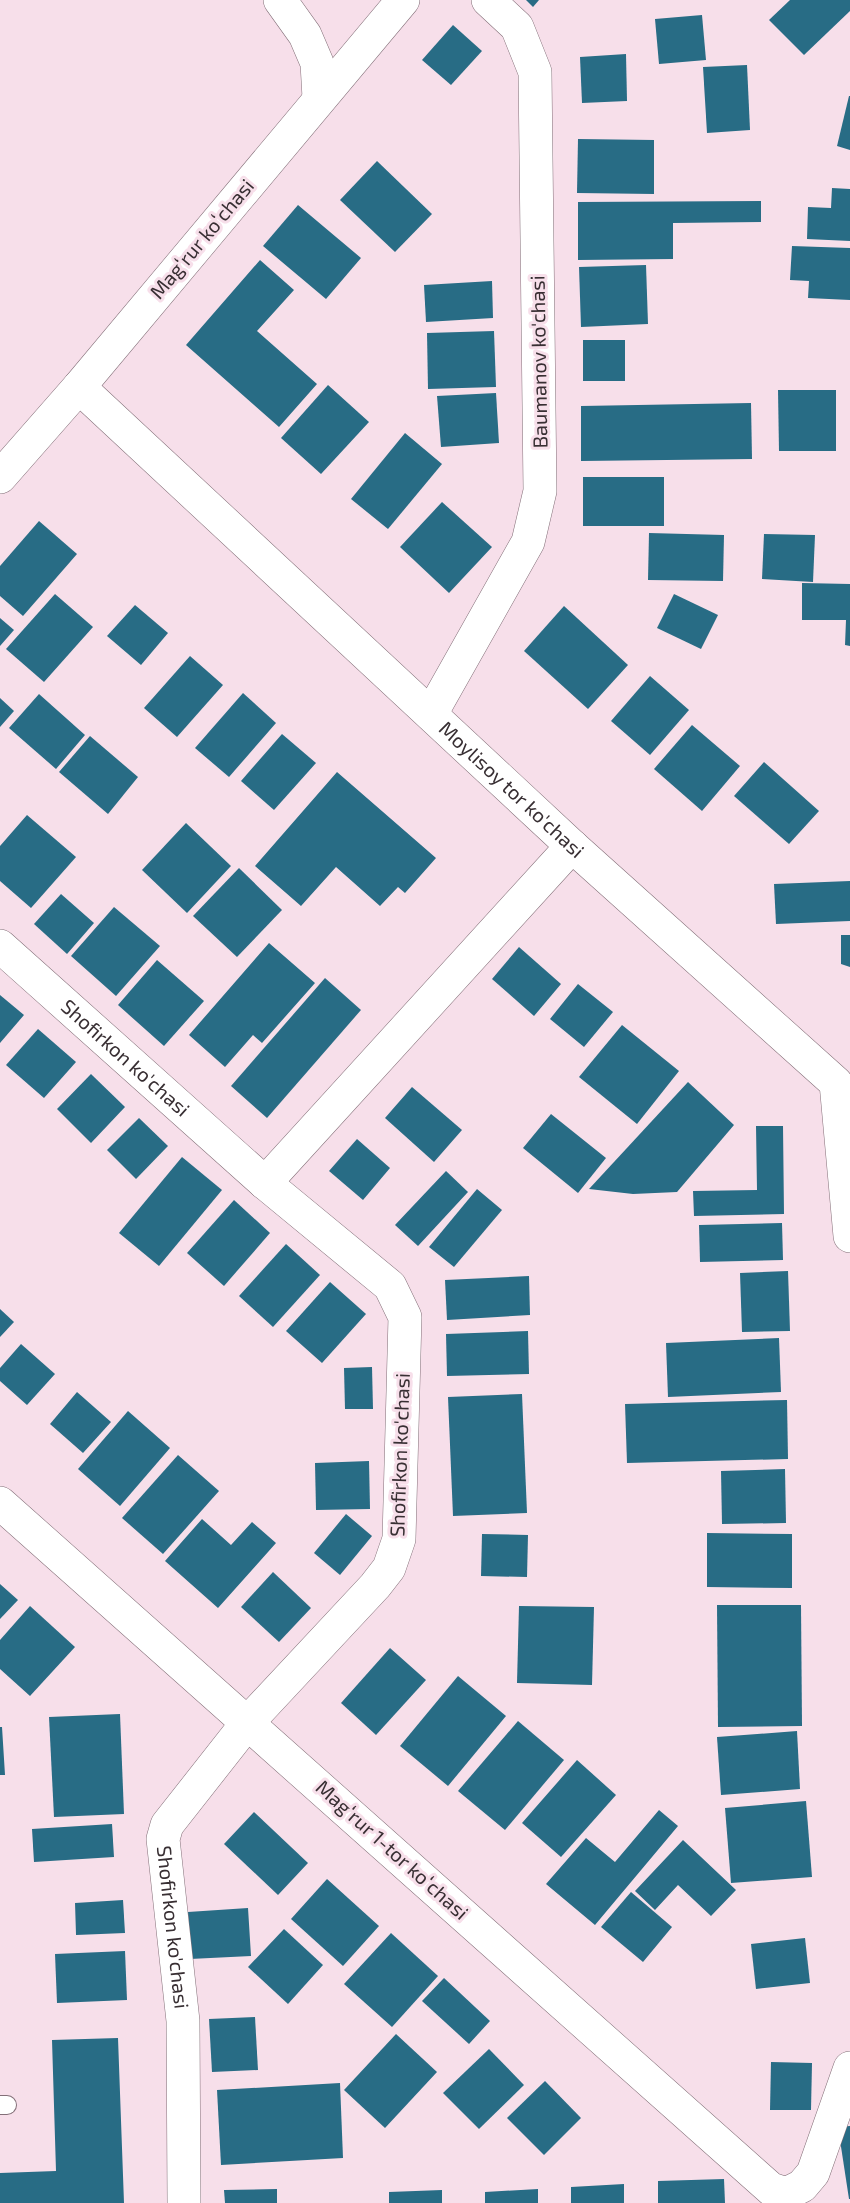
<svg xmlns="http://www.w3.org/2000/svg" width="850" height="2203" font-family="'Exo 2',sans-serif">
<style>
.building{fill:#286c85}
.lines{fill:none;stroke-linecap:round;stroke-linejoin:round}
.service-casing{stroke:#836f78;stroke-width:20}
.minor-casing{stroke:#836f78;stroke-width:34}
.service{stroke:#fff;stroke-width:18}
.minor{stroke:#fff;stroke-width:33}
.labels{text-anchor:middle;stroke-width:6;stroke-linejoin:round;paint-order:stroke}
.street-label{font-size:20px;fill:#382f33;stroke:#f7dfea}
</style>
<rect width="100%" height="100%" fill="#f7dfea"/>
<g class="building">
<polygon points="526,0 539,0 533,7"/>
<polygon points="790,0 850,0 850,11 804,55 769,20"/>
<polygon points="702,15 706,60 659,64 655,19"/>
<polygon points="453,25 482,51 451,85 422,60"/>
<polygon points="626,54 627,101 582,103 580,57"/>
<polygon points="747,65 750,130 707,133 703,67"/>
<polygon points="849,96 850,96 850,150 837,146"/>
<polygon points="578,139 654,140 654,194 577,193"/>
<polygon points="377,161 432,214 395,252 340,200"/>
<polygon points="832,188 850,189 850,241 807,239 808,207 831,208"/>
<polygon points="761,201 761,222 673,223 673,259 578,260 578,202"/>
<polygon points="298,205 361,258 326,299 263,246"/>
<polygon points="792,246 850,248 850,300 808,298 809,281 790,280"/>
<polygon points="260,260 294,290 257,331 317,384 279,427 186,345"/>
<polygon points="646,265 648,324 581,327 579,267"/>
<polygon points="492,281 493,318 426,322 424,285"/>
<polygon points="494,331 496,387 428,389 427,333"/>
<rect x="583" y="340" width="42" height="41"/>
<polygon points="328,385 369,422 321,474 281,438"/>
<polygon points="778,390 836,390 836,451 779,451"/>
<polygon points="496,393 499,443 441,447 437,396"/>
<polygon points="751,403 752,459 581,461 581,406"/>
<polygon points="405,433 442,464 388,529 351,499"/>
<rect x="583" y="477" width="81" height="49"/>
<polygon points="442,502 492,547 449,593 400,547"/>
<polygon points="39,521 77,554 23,616 0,596 0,566"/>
<polygon points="649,533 724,535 723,581 648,580"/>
<polygon points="764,534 815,535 813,582 762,579"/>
<polygon points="802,583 850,584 850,646 845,645 846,620 802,620"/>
<polygon points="55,594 93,627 44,682 6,649"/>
<polygon points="674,594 718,615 701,649 657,628"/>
<polygon points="135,605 168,633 141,665 107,636"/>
<polygon points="564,606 628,665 588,709 524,651"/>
<polygon points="0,618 14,630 0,646"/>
<polygon points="190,656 223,685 177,737 144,708"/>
<polygon points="650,676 689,710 650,755 611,721"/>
<polygon points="243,693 276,723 229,777 195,748"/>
<polygon points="39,694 85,735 56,769 9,728"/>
<polygon points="0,698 14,711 0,727"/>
<polygon points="692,725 740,766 702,811 654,769"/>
<polygon points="282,734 316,763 274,810 241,781"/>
<polygon points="90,736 138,777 108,814 59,772"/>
<polygon points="764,762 819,811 789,844 734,796"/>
<polygon points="337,772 436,858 405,893 398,887 380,906 336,867 301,906 255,866"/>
<polygon points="27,815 76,857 31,908 0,881 0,846"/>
<polygon points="186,823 231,866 187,913 142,870"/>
<polygon points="239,868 282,910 237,957 193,916"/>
<polygon points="850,881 850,921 776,924 774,884"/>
<polygon points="61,894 94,923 67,954 34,924"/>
<polygon points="114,907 160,946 116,996 71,956"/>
<polygon points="841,935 850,935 850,967 841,964"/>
<polygon points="269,943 315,983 262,1043 253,1035 225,1067 189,1035"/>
<polygon points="519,947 561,984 534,1016 492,979"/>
<polygon points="157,960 204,1001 164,1046 118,1005"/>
<polygon points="325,978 361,1010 267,1118 231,1086"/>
<polygon points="578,984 613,1012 584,1047 550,1019"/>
<polygon points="0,995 24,1015 0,1043"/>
<polygon points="622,1025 679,1071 637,1124 579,1077"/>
<polygon points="38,1029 76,1062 44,1098 6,1065"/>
<polygon points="91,1074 125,1107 91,1143 57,1109"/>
<polygon points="688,1082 734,1125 677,1192 633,1194 589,1189"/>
<polygon points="412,1087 462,1130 434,1162 385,1118"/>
<polygon points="551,1114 606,1158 578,1193 523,1148"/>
<polygon points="139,1118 168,1146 136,1179 107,1150"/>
<polygon points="756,1126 783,1126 784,1214 694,1216 693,1191 757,1190"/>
<polygon points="357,1139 390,1168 363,1200 329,1171"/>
<polygon points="182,1157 222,1190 159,1266 119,1233"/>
<polygon points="446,1171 468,1192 418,1246 395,1225"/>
<polygon points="477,1189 502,1210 454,1267 429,1247"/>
<polygon points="234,1200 270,1233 224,1286 187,1253"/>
<polygon points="782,1223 783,1260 700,1262 699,1225"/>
<polygon points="286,1244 320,1275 273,1327 239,1296"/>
<polygon points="788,1271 790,1331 742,1332 740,1273"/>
<polygon points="529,1276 530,1315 447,1320 445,1280"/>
<polygon points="330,1282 366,1314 322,1363 286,1331"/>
<polygon points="0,1309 14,1322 0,1337"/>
<polygon points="528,1331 529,1374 447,1376 446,1334"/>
<polygon points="779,1338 781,1392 668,1397 666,1343"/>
<polygon points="21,1344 55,1374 27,1405 0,1381 0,1368"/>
<polygon points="372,1367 373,1409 345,1409 344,1368"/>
<polygon points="77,1392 111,1422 83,1453 50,1424"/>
<polygon points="522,1394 527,1513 453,1516 448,1397"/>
<polygon points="787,1400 788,1459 627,1463 625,1404"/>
<polygon points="128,1411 170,1448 120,1506 78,1469"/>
<polygon points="178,1455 219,1491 163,1554 122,1518"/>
<polygon points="369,1461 370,1509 316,1510 315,1463"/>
<polygon points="785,1469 786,1523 722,1524 721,1471"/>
<polygon points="346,1514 372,1536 340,1575 314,1553"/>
<polygon points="202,1519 231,1545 252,1522 276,1543 218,1608 165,1561"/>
<polygon points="707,1533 792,1534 792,1588 707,1587"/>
<polygon points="482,1534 528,1535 527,1577 481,1576"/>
<polygon points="273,1572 311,1608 279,1642 241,1607"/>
<polygon points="0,1584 18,1600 0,1619"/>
<polygon points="717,1605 801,1605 802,1726 718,1727"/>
<polygon points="30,1606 75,1647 30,1696 0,1669 0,1640"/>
<polygon points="519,1606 594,1607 592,1685 517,1683"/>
<polygon points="390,1648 426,1680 376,1735 341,1703"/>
<polygon points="458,1676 506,1716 448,1786 400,1746"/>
<polygon points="120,1714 124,1814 54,1817 49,1717"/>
<polygon points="518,1721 564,1760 505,1830 458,1791"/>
<polygon points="0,1727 2,1727 5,1775 0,1775"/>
<polygon points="797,1731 800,1789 721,1795 717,1737"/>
<polygon points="577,1760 616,1795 561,1857 522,1823"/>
<polygon points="806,1801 812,1877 731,1883 725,1808"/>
<polygon points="659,1810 678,1826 595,1925 546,1884 586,1838 615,1862"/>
<polygon points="254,1812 308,1863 278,1895 224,1844"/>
<polygon points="112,1824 114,1857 34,1862 32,1829"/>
<polygon points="683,1840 736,1890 711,1916 678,1885 655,1910 635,1891"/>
<polygon points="327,1879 379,1926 343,1966 291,1919"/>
<polygon points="631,1892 672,1927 643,1962 601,1927"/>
<polygon points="123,1900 125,1933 76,1935 75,1903"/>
<polygon points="248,1908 251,1956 190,1959 188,1912"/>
<polygon points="284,1929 323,1965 288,2004 248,1967"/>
<polygon points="391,1933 438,1976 392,2027 344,1984"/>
<polygon points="805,1938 810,1983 756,1989 751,1944"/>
<polygon points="125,1951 127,2000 57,2003 55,1954"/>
<polygon points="444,1978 490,2021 469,2044 422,2001"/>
<polygon points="255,2017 258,2070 212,2072 209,2019"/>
<polygon points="396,2034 437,2072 385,2128 344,2090"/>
<polygon points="118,2038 124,2203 0,2203 0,2173 56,2171 52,2040"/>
<polygon points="489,2049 524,2085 479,2129 443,2093"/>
<polygon points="771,2062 812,2063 811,2110 770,2110"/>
<polygon points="545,2081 581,2118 544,2155 507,2118"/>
<polygon points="340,2083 343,2158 221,2165 217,2090"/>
<polygon points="850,2126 850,2199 849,2199 838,2127"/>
<polygon points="724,2179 725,2203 658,2203 658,2181"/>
<polygon points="624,2184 624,2203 571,2203 571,2187"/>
<polygon points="277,2189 277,2203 225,2203 224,2190"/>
<polygon points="538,2189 538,2203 485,2203 485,2192"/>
<polygon points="442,2190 442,2203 389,2203 389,2192"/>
</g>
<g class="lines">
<g class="service-casing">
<polyline id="service" points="0,2105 7,2105"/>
</g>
<g class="minor-casing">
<g id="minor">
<polyline points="280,0 305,35 317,63 319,98"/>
<path id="s1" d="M79,387l493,459 264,237 14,153"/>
<polyline points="0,477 79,387 403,0"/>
<polyline points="431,714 528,542 540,491 535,72 517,27 488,0"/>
<path id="s2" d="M0,946l265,237 125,103 15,31 -6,222 -10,29 -14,18 -127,136 -81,103 -4,14 20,182 1,182"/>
<polyline points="265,1183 572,846"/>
<polyline points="0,1503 771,2189 786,2194 802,2186 813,2173 850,2068"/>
</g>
</g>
<use href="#service" class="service"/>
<use href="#minor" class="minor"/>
</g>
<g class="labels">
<g class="street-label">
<text transform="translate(202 239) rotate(-50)" y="7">Magʻrur koʻchasi</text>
<text transform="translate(539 362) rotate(-91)" y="7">Baumanov ko'chasi</text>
<text dy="7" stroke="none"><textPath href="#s1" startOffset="591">Moylisoy tor ko'chasi</textPath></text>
<text dy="7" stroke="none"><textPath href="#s2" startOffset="168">Shofirkon ko'chasi</textPath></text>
<text transform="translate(400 1455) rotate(-88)" y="7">Shofirkon ko'chasi</text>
<text transform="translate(392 1850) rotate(42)" y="7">Magʻrur 1-tor koʻchasi</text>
<text dy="7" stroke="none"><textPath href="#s2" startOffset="1248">Shofirkon ko'chasi</textPath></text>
</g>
</g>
</svg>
